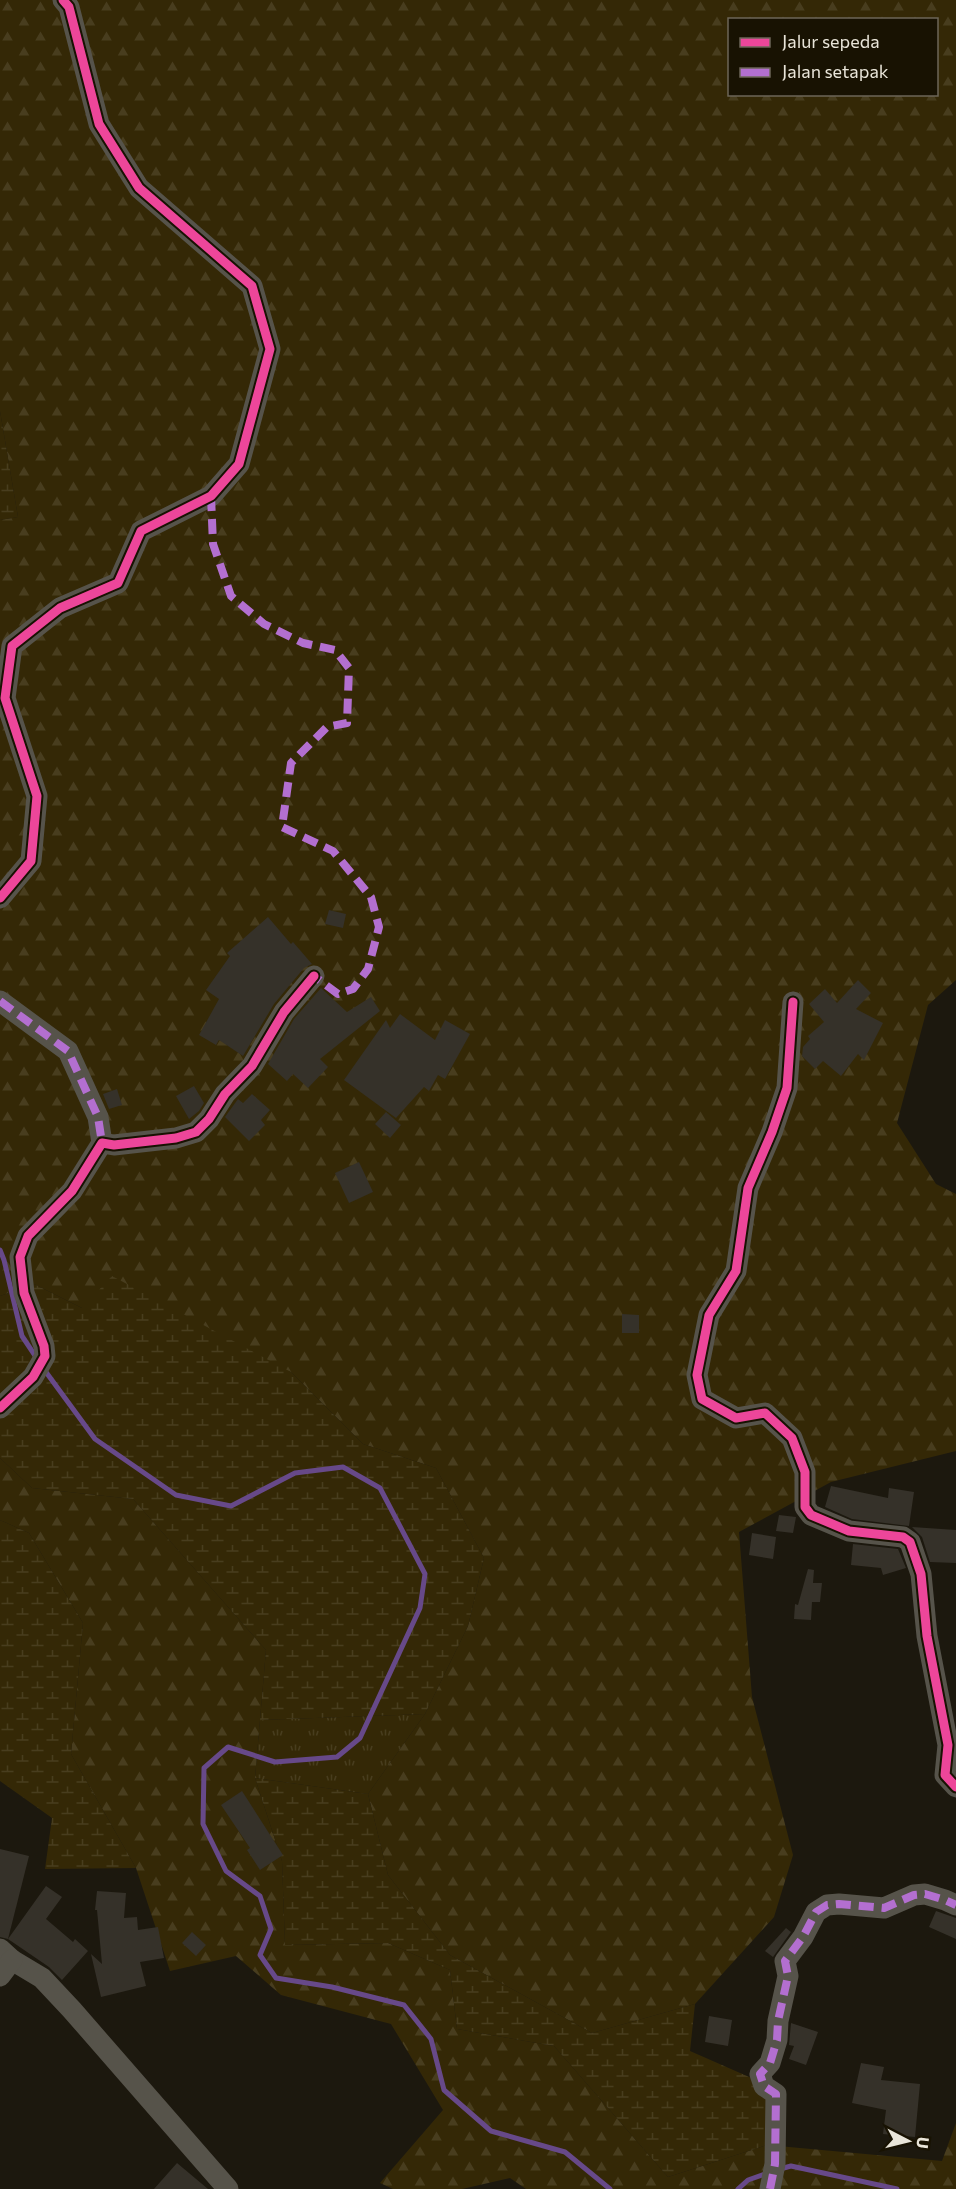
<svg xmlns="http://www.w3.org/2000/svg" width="956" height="2189" font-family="Commissioner,sans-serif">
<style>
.grass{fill:url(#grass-tufts)}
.forest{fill:url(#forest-firs);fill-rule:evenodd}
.wetland{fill:url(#wetland-marsh)}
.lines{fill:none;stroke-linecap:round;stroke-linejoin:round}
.stream{stroke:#674989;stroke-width:5}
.building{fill:#353129}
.minor{stroke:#56534a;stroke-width:21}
.quiet{stroke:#b36fd0;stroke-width:8;stroke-dasharray:15 8;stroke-linecap:butt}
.cycleway-casing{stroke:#181202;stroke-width:13}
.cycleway{stroke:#ed469a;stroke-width:9}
</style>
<defs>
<pattern id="grass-tufts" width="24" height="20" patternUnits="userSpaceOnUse" patternTransform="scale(1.5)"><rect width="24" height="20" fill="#342806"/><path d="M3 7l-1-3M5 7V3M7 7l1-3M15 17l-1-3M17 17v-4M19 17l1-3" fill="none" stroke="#483d1e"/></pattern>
<pattern id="forest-firs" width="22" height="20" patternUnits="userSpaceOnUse" patternTransform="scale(1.5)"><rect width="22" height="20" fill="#342806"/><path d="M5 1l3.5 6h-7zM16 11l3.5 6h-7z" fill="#483d1e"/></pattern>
<pattern id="wetland-marsh" width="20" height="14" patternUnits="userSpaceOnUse" patternTransform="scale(1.5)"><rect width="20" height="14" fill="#342806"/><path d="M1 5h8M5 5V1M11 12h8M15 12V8" fill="none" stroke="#483d1e"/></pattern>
</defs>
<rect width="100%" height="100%" fill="#1c180e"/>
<polygon class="grass" points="425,1714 368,1794 255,1778 260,1720"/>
<g class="forest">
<path d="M0,0h956v980l-28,25 -31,118 39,61 20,10v257l-125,31 -92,50 13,165 41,158 -19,62 -79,87 -103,29 -142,-78 -62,-80 -20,-81 57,-80 43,-88 16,-68 -48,-90 -73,-24 -72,-72 -209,-64 -48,-24 -34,12v-776l18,-3 -18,-106zM730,20h206v74h-206z"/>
<polygon points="0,1458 32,1488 133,1499 266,1650 255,1778 282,1861 285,1945 388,1943 450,1970 457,2029 554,2046 668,2177 767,2145 942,2161 956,2123 956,2189 526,2189 510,2178 462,2189 393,2189 380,2183 443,2110 391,2024 281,1995 236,1956 170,1971 136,1868 71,1754 83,1623 29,1533 0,1520"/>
</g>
<g class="wetland">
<polygon points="0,411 18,517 0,520"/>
<polygon points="112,1276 291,1372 363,1444 436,1468 484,1558 468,1626 425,1714 260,1720 266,1650 133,1499 32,1488 0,1458 0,1296 34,1284 82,1308"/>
<polygon points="0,1520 29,1533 83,1623 71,1754 136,1868 45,1869 52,1818 0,1781"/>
<polygon points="255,1778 368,1794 388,1875 450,1955 592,2033 695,2004 690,2051 770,2086 767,2145 668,2177 554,2046 457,2029 450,1970 388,1943 285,1945 282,1861"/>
</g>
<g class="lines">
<g class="stream">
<polyline points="0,1250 4,1260 22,1336 38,1360"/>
<polyline points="43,1368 95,1439 176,1495 231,1506 295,1473 343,1467 380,1488 425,1574 420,1608 360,1738 337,1757 275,1762 228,1747 204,1768 203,1824 226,1871 260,1896 271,1929 260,1955 276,1978 332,1987 404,2005 431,2039 444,2090 491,2131 565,2152 610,2189"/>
<polyline points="780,2169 791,2166 897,2189"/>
<polyline points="738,2189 748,2180 768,2173"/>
</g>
</g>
<g class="building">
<polygon points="329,910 346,914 343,928 325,924"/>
<polygon points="268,917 291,944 293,942 312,964 304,968 274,1004 243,1056 219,1040 216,1045 199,1035 219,999 206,990 230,956 227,953"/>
<polygon points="858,980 871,993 856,1009 883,1023 864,1060 858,1054 841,1076 823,1061 815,1069 802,1056 803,1047 810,1039 808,1036 824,1022 809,1004 825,989 837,1003"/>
<polygon points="321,988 347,1012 371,997 380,1011 320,1059 328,1067 308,1088 293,1074 287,1081 268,1064 294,1019"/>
<polygon points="400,1014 435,1040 445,1020 470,1034 445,1079 438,1075 429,1091 424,1087 396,1118 344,1080 386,1020 390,1028"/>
<polygon points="194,1086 204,1103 199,1111 189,1119 176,1096"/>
<polygon points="117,1089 122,1105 109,1109 103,1094"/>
<polygon points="252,1094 270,1110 261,1120 265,1125 249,1141 225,1117 238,1099 243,1103"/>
<polygon points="386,1112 401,1125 390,1138 375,1124"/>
<polygon points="359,1162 373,1192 349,1203 335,1173"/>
<polygon points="622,1314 639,1315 639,1333 622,1333"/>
<polygon points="831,1486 888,1498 889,1488 914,1492 909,1526 852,1519 825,1507"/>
<polygon points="779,1515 796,1517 793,1533 776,1531"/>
<polygon points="912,1527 956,1530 956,1563 930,1562 922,1537"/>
<polygon points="752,1533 776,1537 773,1559 749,1555"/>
<polygon points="853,1544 898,1549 906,1568 883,1575 881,1568 851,1565"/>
<polygon points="808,1569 814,1570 813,1583 822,1583 820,1602 812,1602 811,1620 794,1619 795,1604 798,1605"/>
<polygon points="242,1791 283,1855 260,1870 247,1850 250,1848 221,1805"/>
<polygon points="0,1849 29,1856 8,1939 0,1937"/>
<polygon points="46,1886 62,1897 46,1919 73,1942 75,1939 88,1951 62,1980 49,1967 8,1939"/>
<polygon points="97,1891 126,1893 124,1918 137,1917 138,1930 158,1927 164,1958 140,1962 146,1986 101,1997 91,1954 102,1964 97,1910 95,1910"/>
<polygon points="936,1911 956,1918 956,1939 929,1927"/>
<polygon points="786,1928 791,1932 773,1957 765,1951"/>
<polygon points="192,1932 206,1945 196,1956 182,1943"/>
<polygon points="709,2016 732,2020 728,2046 705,2042"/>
<polygon points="791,2023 818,2032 806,2065 789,2059 794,2046 789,2045"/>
<polygon points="861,2063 884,2067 881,2080 920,2084 915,2137 883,2134 886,2110 852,2103"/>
<polygon points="177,2163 208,2189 154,2189"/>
</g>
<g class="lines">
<g class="minor">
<polyline points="0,898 31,861 37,796 5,698 12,646 60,608 118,583 141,531 211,496 239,464 270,349 252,286 139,188 99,124 69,7 63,0"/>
<polyline points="0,1001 68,1051 98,1117 102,1143"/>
<polyline points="793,1002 787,1088 772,1132 748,1188 736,1271 709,1315 697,1375 702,1399 736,1418 765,1413 792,1438 805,1472 805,1507 811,1515 849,1531 903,1537 910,1542 921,1574 927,1636 948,1745 945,1775 956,1787"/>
<polyline points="0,1408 33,1377 45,1356 44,1346 24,1293 20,1257 28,1236 72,1191 102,1143 114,1145 176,1138 196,1132 209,1119 225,1094 252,1066 284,1012 314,976"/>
<polyline points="0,1949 12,1960 42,1978 72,2010 228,2189"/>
<polyline points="0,1976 12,1960"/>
<polyline points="770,2189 775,2164 776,2094 764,2086 760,2074 770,2063 777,2040 778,2021 788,1976 785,1961 803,1937 816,1912 827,1905 839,1904 884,1908 914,1895 925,1894 945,1900 956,1905"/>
</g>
<g class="quiet">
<polyline points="211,496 213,544 231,596 264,624 303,643 335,650 349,668 347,723 327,727 291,763 282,827 333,851 371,897 379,927 368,969 353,989 338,994 314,976 310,981"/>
<polyline points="0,1001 68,1051 98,1117 102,1143"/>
<polyline points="770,2189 775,2164 776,2094 764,2086 760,2074 770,2063 777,2040 778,2021 788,1976 785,1961 803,1937 816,1912 827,1905 839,1904 884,1908 914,1895 925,1894 945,1900 956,1905"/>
</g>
<g class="cycleway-casing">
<g id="cycleway">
<polyline points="0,898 31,861 37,796 5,698 12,646 60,608 118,583 141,531 211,496 239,464 270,349 252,286 139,188 99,124 69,7 63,0"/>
<polyline points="793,1002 787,1088 772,1132 748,1188 736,1271 709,1315 697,1375 702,1399 736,1418 765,1413 792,1438 805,1472 805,1507 811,1515 849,1531 903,1537 910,1542 921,1574 927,1636 948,1745 945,1775 956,1787"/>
<polyline points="0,1408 33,1377 45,1356 44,1346 24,1293 20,1257 28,1236 72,1191 102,1143 114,1145 176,1138 196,1132 209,1119 225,1094 252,1066 284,1012 314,976"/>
</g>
</g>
<use href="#cycleway" class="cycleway"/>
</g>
<rect x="728" y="18" width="210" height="78" fill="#181202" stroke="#6c6658" stroke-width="1.5"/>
<rect x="740" y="38" width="30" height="9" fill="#ed469a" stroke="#6c6658" stroke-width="1.5"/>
<text x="782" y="48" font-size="18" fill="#e9e5d9">Jalur sepeda</text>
<rect x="740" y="68" width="30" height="9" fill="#b36fd0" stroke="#6c6658" stroke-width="1.5"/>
<text x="782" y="78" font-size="18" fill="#e9e5d9">Jalan setapak</text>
<g transform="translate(908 2141) rotate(97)" stroke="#181202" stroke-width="4.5" paint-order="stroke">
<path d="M0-4.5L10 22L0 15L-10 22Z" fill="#e9e5d9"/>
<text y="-9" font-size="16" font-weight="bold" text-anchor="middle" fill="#e9e5d9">U</text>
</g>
</svg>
